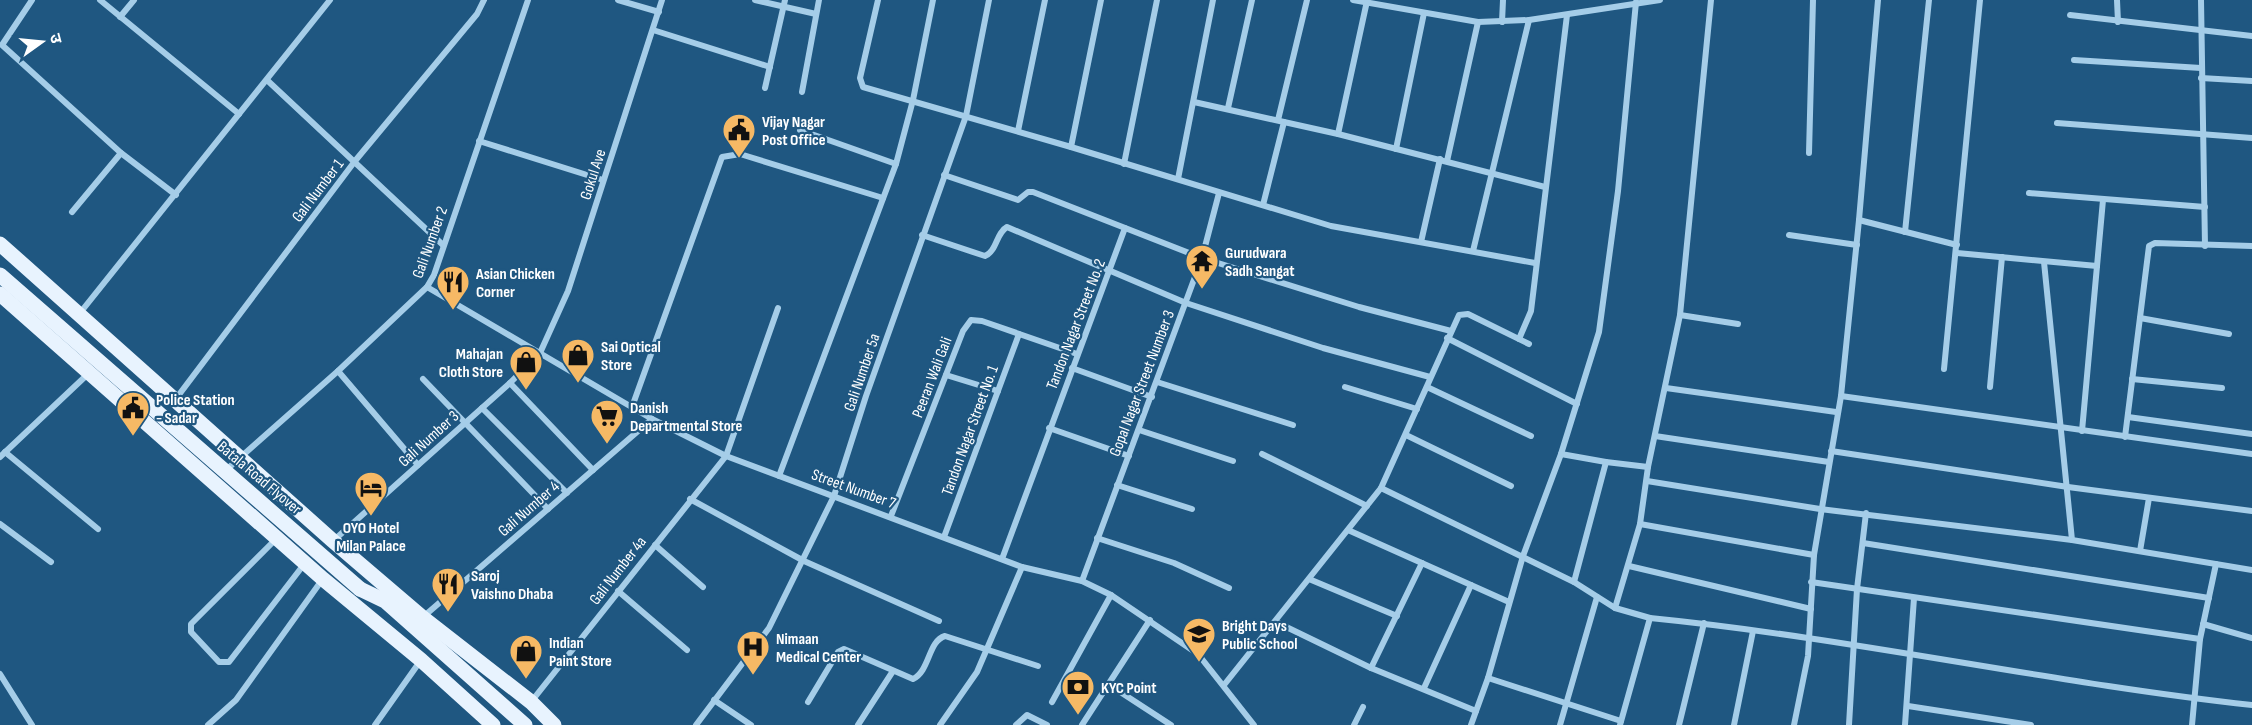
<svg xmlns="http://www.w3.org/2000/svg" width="2252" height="725" font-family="'Sofia Sans Condensed','Noto Sans Devanagari',sans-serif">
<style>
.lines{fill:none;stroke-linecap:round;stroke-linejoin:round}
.minor{stroke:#a5cde8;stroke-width:6}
.primary{stroke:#e8f3fe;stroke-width:15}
.primary-bridge{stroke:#e8f3fe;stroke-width:15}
.labels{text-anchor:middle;stroke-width:4.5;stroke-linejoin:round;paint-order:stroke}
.poi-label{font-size:16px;font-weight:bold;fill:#fff;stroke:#1f5781;text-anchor:start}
.street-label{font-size:16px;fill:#fff;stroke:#1f5781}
</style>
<rect width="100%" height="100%" fill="#1f5781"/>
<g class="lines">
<g class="minor">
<polyline points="32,0 2,45 121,153 176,195"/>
<polyline points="100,0 239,114"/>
<polyline points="618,0 659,12"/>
<polyline points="755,0 816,14"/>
<polyline points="878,0 860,78 863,87 1071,147 1331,226 1535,263"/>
<polyline points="1353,0 1478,22 1529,20 1660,0"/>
<polyline points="2117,0 2118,22"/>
<polyline points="2201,0 2205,246"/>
<polyline points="2070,15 2252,36"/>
<polyline points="120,17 134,0"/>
<polyline points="1502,22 1503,0"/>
<polyline points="653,30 770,67"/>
<polyline points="2074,60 2201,68"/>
<polyline points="2201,78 2252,81"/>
<polyline points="268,81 443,245"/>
<polyline points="765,88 785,0"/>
<polyline points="802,92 819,0"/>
<polyline points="1194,102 1338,134 1545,187"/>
<polyline points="1228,108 1252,0"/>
<polyline points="1278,120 1307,0"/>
<polyline points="2057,123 2252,138"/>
<polyline points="800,130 896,164"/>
<polyline points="1018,131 1045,0"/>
<polyline points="1338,134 1367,1"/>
<polyline points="479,141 603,180"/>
<polyline points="1071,147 1101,0"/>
<polyline points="1396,149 1424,13"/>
<polyline points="1809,153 1813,0"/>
<polyline points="1447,161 1478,22"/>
<polyline points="1124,164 1157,0"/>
<polyline points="944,175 1018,200 1028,192 1033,192 1202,258 1359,307 1451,331"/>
<polyline points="1178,179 1213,0"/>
<polyline points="2029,193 2205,207"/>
<polyline points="1263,205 1284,122"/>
<polyline points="72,212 121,153"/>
<polyline points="1859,220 1957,245"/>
<polyline points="1905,232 1929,0"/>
<path d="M922,235l63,21c12,-5 11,-23 22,-29l179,76 137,45 107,29"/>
<polyline points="1789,235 1857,245"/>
<polyline points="1421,242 1440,159"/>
<polyline points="1473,251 1529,20"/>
<polyline points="1957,253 2097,266"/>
<polyline points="2044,262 2072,540 2252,570"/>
<polyline points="427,287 652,419 726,456 1022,567 1082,581 1111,595 1198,654 1254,725"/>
<polyline points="80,313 330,0"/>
<polyline points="1680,315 1738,324"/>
<polyline points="2140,318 2229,334"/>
<polyline points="1447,338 1577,404"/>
<polyline points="1519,339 1531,311 1567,15"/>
<polyline points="1072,368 1152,397"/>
<polyline points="1944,369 1980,0"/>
<polyline points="338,371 418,465"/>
<polyline points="946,375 998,391"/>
<polyline points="423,379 548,509"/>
<polyline points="2132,379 2222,388"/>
<polyline points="1157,382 1293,425"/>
<polyline points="510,383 593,470"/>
<polyline points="1345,387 1417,409"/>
<polyline points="1427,387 1531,436"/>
<polyline points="1990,387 2002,257"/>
<polyline points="1666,388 1836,412"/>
<polyline points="1841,396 2252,454"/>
<polyline points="175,400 355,161 477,14 484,0"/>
<polyline points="632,407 722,157 740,154 883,198"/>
<polyline points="482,408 567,493"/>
<polyline points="2128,417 2252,434"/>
<polyline points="1049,428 1129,456"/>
<polyline points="1139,430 1233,461"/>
<polyline points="2082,431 2103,200"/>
<polyline points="1406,435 1511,486"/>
<polyline points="1655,436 1829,462"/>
<polyline points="2125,437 2149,246 2155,243 2252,246"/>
<polyline points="1831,451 2068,487 2252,511"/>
<polyline points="5,452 98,529"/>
<polyline points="1262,454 1367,506"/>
<polyline points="1561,454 1606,462 1574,582"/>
<polyline points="0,457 89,373"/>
<polyline points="1606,462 1648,467"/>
<polyline points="225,471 338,371 427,287 434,275 528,0"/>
<polyline points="779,476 896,164 913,100 933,0"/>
<polyline points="1647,481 1820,509 2072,540"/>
<polyline points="1117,485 1192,509"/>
<polyline points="1381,488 1574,582 1615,608 1650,618 1620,725"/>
<polyline points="690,499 804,561 939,621"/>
<polyline points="891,516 963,331 971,320 982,321 1077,354"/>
<polyline points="0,524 51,562"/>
<polyline points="1640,524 1814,555"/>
<polyline points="1348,530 1509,602"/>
<polyline points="944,537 1019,334"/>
<polyline points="1097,538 1174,563 1229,588"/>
<polyline points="276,539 191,624 191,632 219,662 229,662 305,563"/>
<polyline points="333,541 510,383 540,353 568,291 662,0"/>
<polyline points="1863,543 2209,598"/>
<polyline points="655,545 703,587"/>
<polyline points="2140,551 2149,498"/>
<polyline points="1002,559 1125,228"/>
<polyline points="1629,566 1811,609"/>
<polyline points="1309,579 1397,616"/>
<polyline points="1082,581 1202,258 1219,193"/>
<polyline points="1811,582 2200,639"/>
<polyline points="618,591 687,650"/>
<polyline points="1615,608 1640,524 1648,467 1680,315 1711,0"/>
<polyline points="423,617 652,419"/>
<path d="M1650,618c202,20 401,65 602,87"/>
<polyline points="1276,622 1371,668 1476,711"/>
<polyline points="2203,624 2252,638"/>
<polyline points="1371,668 1422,563"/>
<polyline points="0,674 32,725"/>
<polyline points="1488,678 1621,721"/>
<polyline points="1108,684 1171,725"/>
<polyline points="1224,685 1381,488 1459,315 1468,314 1529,344"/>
<polyline points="1424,688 1471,585"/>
<polyline points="714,700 751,725"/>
<polyline points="531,702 726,456 778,308"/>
<path d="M808,702l30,-50 6,-3 69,30c17,-8 15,-38 32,-43l93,30"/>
<polyline points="1052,702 1111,595"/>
<polyline points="1908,706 2031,725"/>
<polyline points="208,725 236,700 322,580"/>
<polyline points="375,725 421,660"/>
<polyline points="696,725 769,628 834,496 866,396 966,116 989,0"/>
<polyline points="858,725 893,671"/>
<polyline points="940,725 977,672 1022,567"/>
<polyline points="1016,725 1027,715 1047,725"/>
<polyline points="1082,725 1150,620"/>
<polyline points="1354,725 1363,707"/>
<polyline points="1471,725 1488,678 1523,556 1561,454 1599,332 1618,191 1636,2"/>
<polyline points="1560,725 1597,597"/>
<polyline points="1679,725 1704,623"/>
<polyline points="1734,725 1753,631"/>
<polyline points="1794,725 1808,656 1814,555 1841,396 1859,220 1878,0"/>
<polyline points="1849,725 1857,589 1866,513"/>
<polyline points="1905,725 1914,598"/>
<polyline points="2192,725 2200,639 2216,564"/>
</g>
<g class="primary">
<polyline points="0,244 333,541 423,618 531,702 554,725"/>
<polyline points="0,294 323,579 421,660 493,725"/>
<polyline points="360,589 385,601 525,725"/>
</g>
<polyline class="primary-bridge" points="0,275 360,589"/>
</g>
<defs>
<g id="civic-pin" transform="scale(1.725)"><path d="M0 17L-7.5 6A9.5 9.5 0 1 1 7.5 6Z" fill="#f6b965" stroke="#1f5781"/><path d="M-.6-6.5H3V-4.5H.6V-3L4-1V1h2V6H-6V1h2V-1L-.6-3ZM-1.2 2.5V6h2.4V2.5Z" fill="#111"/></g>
<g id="temple-pin" transform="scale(1.725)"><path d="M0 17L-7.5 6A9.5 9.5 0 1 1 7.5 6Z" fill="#f6b965" stroke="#1f5781"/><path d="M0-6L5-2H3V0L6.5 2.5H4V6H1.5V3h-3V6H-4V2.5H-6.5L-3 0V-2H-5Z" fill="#111"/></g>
<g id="restaurant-pin" transform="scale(1.725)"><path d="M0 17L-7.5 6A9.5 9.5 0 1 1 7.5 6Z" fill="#f6b965" stroke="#1f5781"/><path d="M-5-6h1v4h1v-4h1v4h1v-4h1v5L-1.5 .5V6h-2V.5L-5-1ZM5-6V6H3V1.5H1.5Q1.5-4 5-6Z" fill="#111"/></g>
<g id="shop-pin" transform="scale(1.725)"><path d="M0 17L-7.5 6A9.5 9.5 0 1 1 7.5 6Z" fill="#f6b965" stroke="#1f5781"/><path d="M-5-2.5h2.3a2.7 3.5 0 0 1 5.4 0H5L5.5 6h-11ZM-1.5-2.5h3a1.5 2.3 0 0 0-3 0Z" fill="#111"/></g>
<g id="supermarket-pin" transform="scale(1.725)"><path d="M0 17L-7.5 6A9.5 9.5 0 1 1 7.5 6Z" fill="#f6b965" stroke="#1f5781"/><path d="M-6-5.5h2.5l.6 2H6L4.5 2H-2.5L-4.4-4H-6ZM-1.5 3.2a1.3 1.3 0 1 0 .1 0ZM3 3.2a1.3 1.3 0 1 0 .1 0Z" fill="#111"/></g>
<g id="hotel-pin" transform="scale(1.725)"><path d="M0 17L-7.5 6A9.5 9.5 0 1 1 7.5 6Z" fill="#f6b965" stroke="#1f5781"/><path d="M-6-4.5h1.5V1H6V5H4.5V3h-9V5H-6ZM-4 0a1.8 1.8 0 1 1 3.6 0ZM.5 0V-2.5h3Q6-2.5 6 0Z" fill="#111"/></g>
<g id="school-pin" transform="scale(1.725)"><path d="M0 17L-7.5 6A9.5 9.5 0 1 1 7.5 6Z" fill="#f6b965" stroke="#1f5781"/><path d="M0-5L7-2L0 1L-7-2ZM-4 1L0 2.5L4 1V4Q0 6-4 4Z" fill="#111"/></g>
<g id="hospital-pin" transform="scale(1.725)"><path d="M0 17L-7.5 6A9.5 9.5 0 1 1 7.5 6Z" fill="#f6b965" stroke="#1f5781"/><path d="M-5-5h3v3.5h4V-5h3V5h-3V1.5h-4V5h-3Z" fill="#111"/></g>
<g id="bank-pin" transform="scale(1.725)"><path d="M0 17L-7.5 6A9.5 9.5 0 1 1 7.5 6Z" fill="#f6b965" stroke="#1f5781"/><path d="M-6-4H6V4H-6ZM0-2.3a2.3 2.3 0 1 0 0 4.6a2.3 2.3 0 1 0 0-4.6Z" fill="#111"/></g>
</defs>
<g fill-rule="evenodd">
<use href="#civic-pin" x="739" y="130"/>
<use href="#temple-pin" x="1202" y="261"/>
<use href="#restaurant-pin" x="453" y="282"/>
<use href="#shop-pin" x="578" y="355"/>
<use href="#shop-pin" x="526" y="362"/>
<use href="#civic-pin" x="133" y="408"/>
<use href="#supermarket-pin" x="607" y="416"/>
<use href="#hotel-pin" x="371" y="488"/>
<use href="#restaurant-pin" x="448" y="584"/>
<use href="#school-pin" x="1199" y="634"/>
<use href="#hospital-pin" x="753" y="647"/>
<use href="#shop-pin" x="526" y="651"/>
<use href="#bank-pin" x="1078" y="687"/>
</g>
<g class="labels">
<g class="poi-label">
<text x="762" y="127">Vijay Nagar<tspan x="762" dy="18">Post Office</tspan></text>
<text x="1225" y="258">Gurudwara<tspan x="1225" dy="18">Sadh Sangat</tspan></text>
<text x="476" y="279">Asian Chicken<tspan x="476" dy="18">Corner</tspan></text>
<text x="601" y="352">Sai Optical<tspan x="601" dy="18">Store</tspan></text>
<text x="503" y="359" text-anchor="end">Mahajan<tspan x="503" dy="18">Cloth Store</tspan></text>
<text x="156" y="405">Police Station<tspan x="156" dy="18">- Sadar</tspan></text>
<text x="630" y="413">Danish<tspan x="630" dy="18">Departmental Store</tspan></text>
<text x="371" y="533" text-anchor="middle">OYO Hotel<tspan x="371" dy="18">Milan Palace</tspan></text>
<text x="471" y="581">Saroj<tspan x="471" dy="18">Vaishno Dhaba</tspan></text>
<text x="1222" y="631">Bright Days<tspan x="1222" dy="18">Public School</tspan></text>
<text x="776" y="644">Nimaan<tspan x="776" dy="18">Medical Center</tspan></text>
<text x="549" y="648">Indian<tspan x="549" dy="18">Paint Store</tspan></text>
<text x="1101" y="693">KYC Point</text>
</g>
<g class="street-label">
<text transform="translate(592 174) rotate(-72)" y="6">Gokul Ave</text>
<text transform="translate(317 190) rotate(-53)" y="6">Gali Number 1</text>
<text transform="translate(429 242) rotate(-70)" y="6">Gali Number 2</text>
<text transform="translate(1075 324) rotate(-69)" y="6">Tandon Nagar Street No. 2</text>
<text transform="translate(861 372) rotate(-71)" y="6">Gali Number 5a</text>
<text transform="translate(931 377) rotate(-69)" y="6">Peeran Wali Gali</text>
<text transform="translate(1141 383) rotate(-69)" y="6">Gopal Nagar Street Number 3</text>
<text transform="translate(969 430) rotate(-70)" y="6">Tandon Nagar Street No. 1</text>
<text transform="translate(428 438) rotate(-42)" y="6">Gali Number 3</text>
<text transform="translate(260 477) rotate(40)" y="6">Batala Road Flyover</text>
<text transform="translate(854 488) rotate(20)" y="6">Street Number 7</text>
<text transform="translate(528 508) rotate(-41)" y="6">Gali Number 4</text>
<text transform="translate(617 570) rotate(-52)" y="6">Gali Number 4a</text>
</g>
</g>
<g transform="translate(42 42) rotate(75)" stroke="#1f5781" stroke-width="4.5" paint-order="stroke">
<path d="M0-4.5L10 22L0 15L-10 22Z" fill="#ffffff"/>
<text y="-9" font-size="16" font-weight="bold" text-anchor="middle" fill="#ffffff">उ</text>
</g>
</svg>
